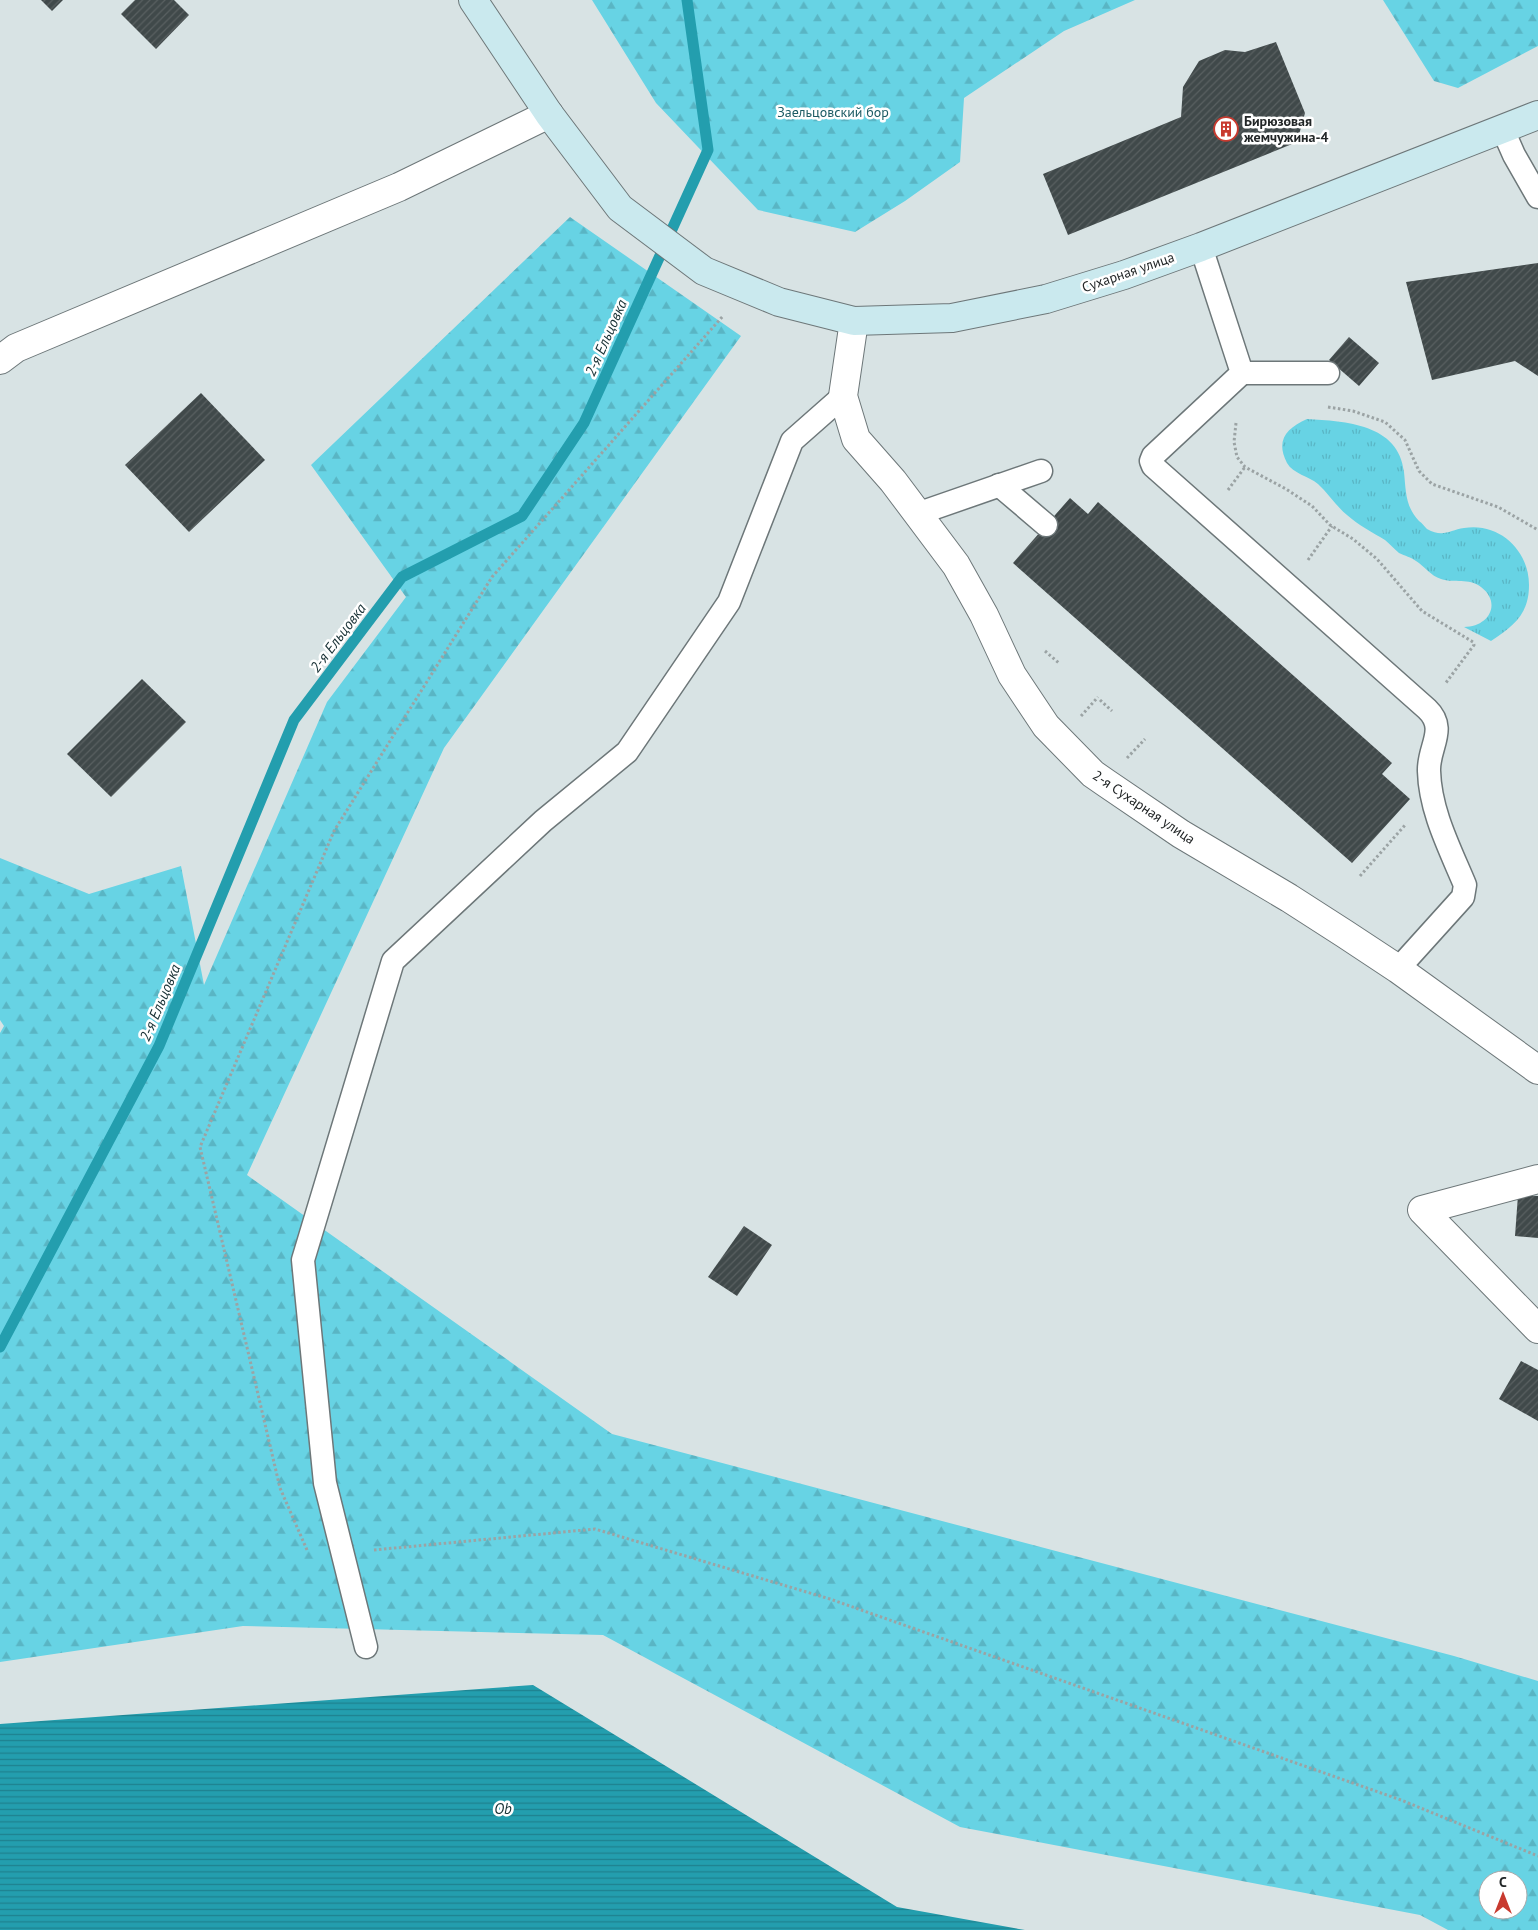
<svg xmlns="http://www.w3.org/2000/svg" width="1538" height="1930" font-family="'PT Sans',sans-serif">
<style>
.forest{fill:url(#forest-firs);fill-rule:evenodd}
.park{fill:url(#park-tufts)}
.water{fill:url(#water-rules)}
.lines{fill:none;stroke-linecap:round;stroke-linejoin:round}
.stream{stroke:#239eae;stroke-width:11}
.building{fill:url(#building-hatch)}
.lane-casing{stroke:#6d7779;stroke-width:25}
.street-casing{stroke:#6d7779;stroke-width:30}
.secondary-casing{stroke:#6d7779;stroke-width:30}
.path{stroke:#9ba3a4;stroke-width:3;stroke-dasharray:2.5 2.5;stroke-linecap:butt}
.lane{stroke:#fff;stroke-width:22}
.street{stroke:#fff;stroke-width:28}
.secondary{stroke:#cae9ee;stroke-width:28}
.labels{text-anchor:middle;stroke-width:5;stroke-linejoin:round;paint-order:stroke}
.park-label{font-size:14px;fill:#1d5c65;stroke:#fff}
.poi-label{font-size:14px;font-weight:bold;fill:#222627;stroke:#fff;text-anchor:start}
.street-label{font-size:14px;fill:#222627;stroke:#fff}
.water-label{font-size:15px;font-style:italic;fill:#173034;stroke:#fff}
</style>
<defs>
<pattern id="forest-firs" width="22" height="20" patternUnits="userSpaceOnUse" patternTransform="scale(1.25)"><rect width="22" height="20" fill="#67d3e4"/><path d="M5 1l3.5 6h-7zM16 11l3.5 6h-7z" fill="#59b5c4"/></pattern>
<pattern id="park-tufts" width="24" height="20" patternUnits="userSpaceOnUse" patternTransform="scale(1.25)"><rect width="24" height="20" fill="#67d3e4"/><path d="M3 7l-1-3M5 7V3M7 7l1-3M15 17l-1-3M17 17v-4M19 17l1-3" fill="none" stroke="#59b5c4"/></pattern>
<pattern id="water-rules" width="6" height="5" patternUnits="userSpaceOnUse" patternTransform="scale(1.25)"><rect width="6" height="5" fill="#239eae"/><path d="M0 2.5h6" fill="none" stroke="#1e818e"/></pattern>
<pattern id="building-hatch" width="6" height="6" patternUnits="userSpaceOnUse" patternTransform="scale(1.25)"><rect width="6" height="6" fill="#40494a"/><path d="M-1 1l2-2M0 6l6-6M5 7l2-2" fill="none" stroke="#596061"/></pattern>
</defs>
<rect width="100%" height="100%" fill="#d8e3e4"/>
<g class="forest">
<polygon points="592,0 1135,0 1064,31 964,98 960,162 905,201 855,232 758,210 656,103"/>
<polygon points="1383,0 1538,0 1538,46 1458,88 1434,81"/>
<path d="M570,217l171,119 -297,412 -197,427 365,259 842,222 84,25v249h-90l-28,-15 -460,-88 -357,-192 -360,-9 -243,36v-629l4,-7 -4,-6v-162l89,36 92,-28 23,119 123,-283 79,-105 -95,-132zM1488,1880h30v30h-30z"/>
</g>
<path class="park" d="M1307,419c38,2 92,5 97,53 2,19 1,34 15,49 3,2 6,6 8,8 16,9 23,1 37,-1 35,-6 65,22 65,57 0,30 -16,41 -38,56l-27,-14c25,0 38,-24 17,-40 -13,-10 -26,-3 -40,-8 -10,-3 -17,-13 -25,-18 -5,-4 -11,-5 -17,-8 -5,-4 -9,-9 -14,-13 -13,-8 -27,-15 -38,-25 -11,-9 -19,-22 -29,-31 -9,-8 -25,-10 -31,-21 -12,-23 0,-35 20,-44z"/>
<polygon class="water" points="533,1685 897,1907 1025,1930 0,1930 0,1724"/>
<g class="lines">
<polyline class="stream" points="0,1347 159,1046 294,720 402,577 522,516 584,423 708,150 687,0"/>
</g>
<g class="building">
<polygon points="41,0 63,0 52,11"/>
<polygon points="135,0 174,0 189,15 156,49 121,14"/>
<polygon points="1276,42 1305,113 1297,142 1068,235 1043,174 1181,117 1183,87 1199,61 1225,50 1245,52"/>
<polygon points="1538,263 1538,376 1515,361 1432,380 1406,282"/>
<polygon points="1349,337 1379,363 1359,386 1329,360"/>
<polygon points="201,393 265,460 189,532 125,465"/>
<polygon points="1070,498 1088,514 1098,502 1392,763 1382,774 1410,799 1352,863 1013,563"/>
<polygon points="142,679 186,722 111,797 67,754"/>
<polygon points="1518,1195 1538,1196 1538,1238 1515,1236"/>
<polygon points="744,1226 772,1245 737,1296 708,1277"/>
<polygon points="1521,1361 1538,1370 1538,1421 1499,1399"/>
</g>
<g class="lines">
<g class="lane-casing">
<g id="lane">
<polyline points="1503,130 1514,155 1538,197"/>
<path d="M1201,247l41,126 -89,83 -2,5 2,5 274,243c21,20 1,38 2,62 1,40 21,78 36,114l-2,12 -65,72"/>
<polyline points="1242,373 1328,373"/>
<polyline points="999,485 1046,525"/>
<polyline points="917,514 1041,471"/>
<polyline points="366,1647 325,1483 303,1260 393,961 543,821 627,752 729,602 792,441 843,396"/>
</g>
</g>
<g class="street-casing">
<g id="street">
<polyline points="854,321 843,396 856,439 893,481 956,565 984,615 1012,675 1046,726 1093,774 1106,783 1181,834 1289,898 1345,934 1398,969 1538,1070"/>
<polyline points="0,360 16,348 399,187 549,114"/>
<polyline points="1538,1179 1422,1210 1538,1329"/>
</g>
</g>
<g class="secondary-casing">
<polyline id="secondary" points="473,0 549,114 620,208 704,271 779,302 854,321 952,318 1046,299 1124,275 1201,247 1538,115"/>
</g>
<g class="path">
<polyline points="1328,407 1353,411 1385,422 1405,440 1419,471 1432,484 1498,507 1538,530"/>
<polyline points="1236,423 1234,442 1237,457 1245,467 1286,489 1312,506 1330,525 1353,539 1377,559 1422,611 1473,642 1474,645 1445,684"/>
<polyline points="1228,490 1245,467"/>
<polyline points="1308,560 1332,526"/>
<polyline points="1045,651 1060,664"/>
<polyline points="1100,700 1112,711"/>
<polyline points="1081,716 1098,697"/>
<polyline points="1127,758 1145,739"/>
<polyline points="1360,876 1406,824"/>
<polyline points="307,1550 280,1488 200,1147 334,831 492,577 723,316"/>
<polyline points="374,1550 595,1529 830,1599 1401,1800 1538,1856"/>
</g>
<use href="#lane" class="lane"/>
<use href="#street" class="street"/>
<use href="#secondary" class="secondary"/>
</g>
<defs>
<g id="building-ring" transform="scale(1.25)"><circle r="9.5" fill="#fff" stroke="#c83a2f" stroke-width="1.5"/><path d="M-4-6H4V6H1V3H-1V6H-4ZM-2.5-4.3h1.7v1.8h-1.7ZM.8-4.3h1.7v1.8H.8ZM-2.5-1h1.7V.8h-1.7ZM.8-1h1.7V.8H.8Z" fill="#c83a2f"/></g>
</defs>
<g fill-rule="evenodd">
<use href="#building-ring" x="1226" y="129"/>
</g>
<g class="labels">
<g class="park-label">
<text x="833" y="117">Заельцовский бор</text>
</g>
<g class="poi-label">
<text x="1244" y="126">Бирюзовая<tspan x="1244" dy="16">жемчужина-4</tspan></text>
</g>
<g class="street-label">
<text transform="translate(1128 272) rotate(-19)" y="5">Сухарная улица</text>
<text transform="translate(1144 807) rotate(34)" y="5">2-я Сухарная улица</text>
</g>
<g class="water-label">
<text transform="translate(606 338) rotate(-66)" y="5">2-я Ельцовка</text>
<text transform="translate(338 638) rotate(-53)" y="5">2-я Ельцовка</text>
<text transform="translate(160 1003) rotate(-67)" y="5">2-я Ельцовка</text>
<text x="503" y="1814">Ob</text>
</g>
</g>
<g transform="translate(1503 1895)"><circle r="24" fill="#ffffff" stroke="#a7a8a9"/>
<path d="M0-4L9 19L0 12L-9 19Z" fill="#c83a2f"/>
<text y="-8" font-size="14" font-weight="bold" text-anchor="middle" fill="#222627">С</text>
</g>
</svg>
